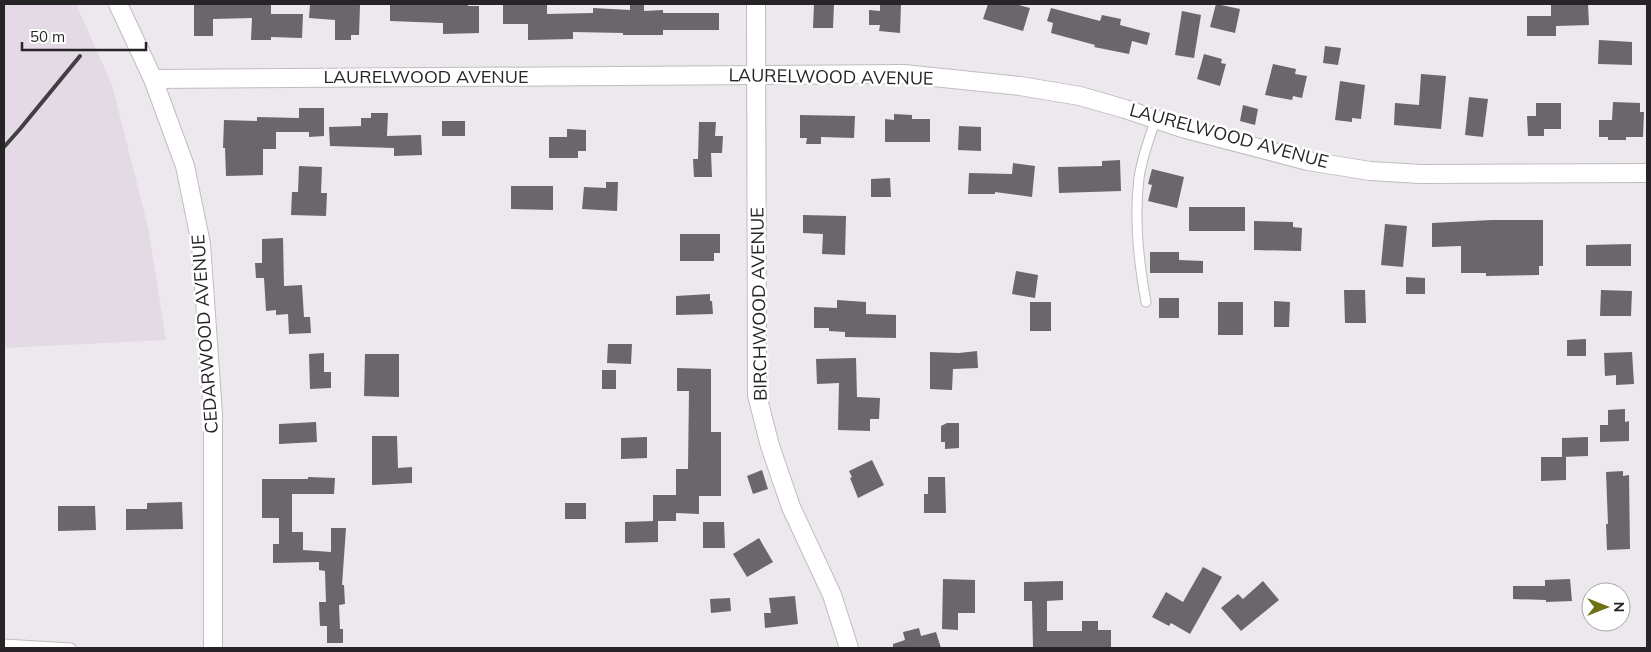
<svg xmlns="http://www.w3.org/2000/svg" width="1651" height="652" font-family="Mulish,sans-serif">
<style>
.built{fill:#e4dae5}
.building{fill:#6a666b}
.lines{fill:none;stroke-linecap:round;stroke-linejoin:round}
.lane-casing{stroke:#c0bcc1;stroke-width:11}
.street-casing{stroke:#c0bcc1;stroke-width:20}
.lane{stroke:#fff;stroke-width:9}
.street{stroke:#fff;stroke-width:18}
.rail{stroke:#413f42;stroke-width:4}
.labels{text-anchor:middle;stroke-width:5;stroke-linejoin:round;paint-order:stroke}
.street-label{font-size:18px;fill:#262426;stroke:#fff}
</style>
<rect width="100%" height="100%" fill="#ece8ed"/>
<polygon class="built" points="4,4 76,4 112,85 148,227 166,340 4,348"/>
<g class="building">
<polygon points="194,4 271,4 271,14 303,14 302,38 271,37 271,40 251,40 252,18 213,19 213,36 194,36"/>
<polygon points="310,4 360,5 359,35 351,35 351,40 335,40 335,20 309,18"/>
<polygon points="390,4 468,4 468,6 479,6 479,33 443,34 443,23 390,21"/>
<polygon points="503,4 547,4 547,14 593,13 593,8 630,10 630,4 644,4 644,11 663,10 663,13 719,13 719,30 663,30 663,35 623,35 623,33 573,32 573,39 528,40 528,24 503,24"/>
<polygon points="814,4 834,4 833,28 813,28"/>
<polygon points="880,4 901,4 900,33 879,31 880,25 869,25 869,10 880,11"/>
<polygon points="988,4 1015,4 1030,8 1023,31 983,19"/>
<polygon points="1216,4 1240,9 1235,33 1210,27"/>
<polygon points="1551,4 1588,4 1589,25 1556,26 1556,36 1527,36 1527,16 1551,16"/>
<polygon points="1051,8 1100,21 1102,15 1121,19 1120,25 1150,33 1147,45 1132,41 1129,54 1094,47 1095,45 1051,33 1053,23 1047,21"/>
<polygon points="1182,11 1201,15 1194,58 1175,55"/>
<polygon points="1599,40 1632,42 1632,65 1598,64"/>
<polygon points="1325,46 1341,48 1338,65 1323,63"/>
<polygon points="1204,54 1222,59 1221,63 1226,64 1220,86 1197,79"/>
<polygon points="1273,64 1296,69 1295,74 1307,76 1302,98 1293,96 1292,100 1265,95"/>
<polygon points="1421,74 1446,76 1441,129 1394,125 1395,103 1419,105"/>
<polygon points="1340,81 1365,85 1361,119 1352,118 1352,122 1335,120"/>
<polygon points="1469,97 1488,99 1483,137 1465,135"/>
<polygon points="1613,102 1640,103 1640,112 1644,112 1643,137 1626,137 1626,140 1608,140 1608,137 1599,137 1599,120 1612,120"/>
<polygon points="1536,103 1561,103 1561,129 1544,129 1544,136 1528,136 1527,116 1536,116"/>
<polygon points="1243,105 1258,109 1255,125 1240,121"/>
<polygon points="299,108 324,108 324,136 309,137 309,132 276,132 276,149 263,149 263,175 226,176 225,148 223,148 224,120 257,121 257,117 299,118"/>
<polygon points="371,113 388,113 387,136 421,135 422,155 394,156 394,148 330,146 329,127 361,126 361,118 371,118"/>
<polygon points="894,114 912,115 912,119 930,119 930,142 885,142 885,119 894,120"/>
<polygon points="800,115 855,116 854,138 821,137 821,144 806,144 807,138 800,138"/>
<rect x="442" y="121" width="23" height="15"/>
<polygon points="699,122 716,122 715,136 723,136 722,153 711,153 712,177 694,177 693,159 698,159"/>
<polygon points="959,126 981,127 981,151 958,150"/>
<polygon points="567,129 586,130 586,151 578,151 578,158 549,158 549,137 567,137"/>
<polygon points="1120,160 1121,191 1059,193 1058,167 1102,166 1102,161"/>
<polygon points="1013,163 1035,166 1032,197 995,192 995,194 968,194 969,173 1012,174"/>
<polygon points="299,166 322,167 321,193 327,193 326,216 291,215 292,192 298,192"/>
<polygon points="1152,169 1184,177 1177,208 1148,201 1152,185 1148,184"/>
<polygon points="890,178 891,197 871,197 871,179"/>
<polygon points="606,182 618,182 617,211 582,209 584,187 606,188"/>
<polygon points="511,186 553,186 553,210 511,209"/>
<rect x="1189" y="207" width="56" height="24"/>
<polygon points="803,215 846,216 845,255 822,254 823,234 803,233"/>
<polygon points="1492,220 1543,220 1543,266 1539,266 1539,275 1486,276 1486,273 1461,273 1461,246 1432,247 1432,223"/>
<polygon points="1254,221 1293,222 1293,227 1302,228 1301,251 1254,250"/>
<polygon points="1385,224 1407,226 1403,267 1381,265"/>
<polygon points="680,234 720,234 720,253 714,253 714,261 680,261"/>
<polygon points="283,238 284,286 302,285 304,317 310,317 311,333 289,334 288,314 276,315 276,310 266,311 264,278 256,278 255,263 262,263 262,239"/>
<polygon points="1631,244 1631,266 1586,266 1586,245"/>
<polygon points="1150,252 1179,252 1179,260 1203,261 1203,273 1150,273"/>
<polygon points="1016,271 1038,275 1035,298 1012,294"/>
<polygon points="1406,277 1425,278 1425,294 1406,294"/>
<polygon points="1344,290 1365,290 1366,323 1345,323"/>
<polygon points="1601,290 1632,291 1631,316 1600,316"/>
<polygon points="710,294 710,301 712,301 713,314 676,315 676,296"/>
<rect x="1159" y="298" width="20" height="20"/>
<polygon points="837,300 866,302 866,314 896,315 896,338 845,337 845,332 829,331 829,328 814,328 814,307 837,308"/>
<polygon points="1274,301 1290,302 1289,327 1274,327"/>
<rect x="1030" y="302" width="21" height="29"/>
<rect x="1218" y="302" width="25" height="33"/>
<polygon points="1586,339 1586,356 1567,356 1567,340"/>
<polygon points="608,344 632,344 631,364 607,363"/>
<polygon points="977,351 978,368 953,369 952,390 930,389 930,352 959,353"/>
<polygon points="1632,352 1634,384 1616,385 1616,375 1605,376 1604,353"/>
<polygon points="324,353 324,372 331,372 331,388 310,389 309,354"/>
<polygon points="365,354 399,354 399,397 364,396"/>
<polygon points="856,358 857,397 880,398 879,419 870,419 870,431 838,430 839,383 817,384 816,359"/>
<polygon points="677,368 711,369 711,432 721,432 721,496 699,496 699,514 676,513 676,521 658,521 658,542 625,543 625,522 653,521 653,495 676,495 676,469 688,469 689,391 677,391"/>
<rect x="602" y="370" width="14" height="19"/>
<polygon points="1625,409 1625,422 1629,421 1629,441 1600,442 1600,425 1608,425 1608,410"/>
<polygon points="316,422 317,442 279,444 279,424"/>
<polygon points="947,423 959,423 959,448 945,449 945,442 941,442 941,426"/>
<polygon points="372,436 397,436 398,468 412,467 412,483 372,485"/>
<polygon points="647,437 647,458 621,459 621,438"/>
<polygon points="1588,437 1588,456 1562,457 1562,438"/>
<polygon points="1541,457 1566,457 1566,480 1541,481"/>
<polygon points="872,460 884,485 858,498 850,478 852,477 849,471"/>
<polygon points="762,470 768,489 753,494 747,476"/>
<polygon points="1623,471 1623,476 1629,475 1630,549 1607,550 1606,524 1608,524 1606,472"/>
<polygon points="308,477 335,478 334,494 292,494 292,532 303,532 303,550 331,552 331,528 346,528 342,585 344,585 345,604 339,605 340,629 343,629 343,643 327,643 327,626 320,626 319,602 326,602 325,571 319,570 319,562 273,563 273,544 279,544 279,518 262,518 262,479 308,479"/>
<polygon points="928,477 945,477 946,513 924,513 924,494 928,494"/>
<polygon points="182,502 183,529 126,530 126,509 147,509 147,503"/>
<rect x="565" y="503" width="21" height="16"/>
<polygon points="58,506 95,506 96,530 58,531"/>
<polygon points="703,522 724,522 725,548 703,548"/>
<polygon points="759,538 773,562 747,577 733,554"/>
<polygon points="1203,567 1222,577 1190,634 1171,623 1169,626 1152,617 1166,592 1183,602"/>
<polygon points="943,579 975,580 975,613 958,613 958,630 942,629"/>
<polygon points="1570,579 1572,601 1546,602 1546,600 1513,599 1513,586 1545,586 1545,580"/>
<polygon points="1063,581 1063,600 1047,601 1047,631 1082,631 1082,621 1098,621 1098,630 1111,630 1111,648 1033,648 1032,601 1024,601 1024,582"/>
<polygon points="1263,581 1279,600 1241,631 1221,608 1238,594 1243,599"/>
<polygon points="795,596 798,624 765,628 764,613 771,613 769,598"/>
<polygon points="730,598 731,611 711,613 710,599"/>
<polygon points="919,628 921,636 936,632 941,648 893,648 893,644 905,640 903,632"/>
</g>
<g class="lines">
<g class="lane-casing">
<g id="lane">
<path d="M1146,302c-7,-38 -12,-85 -7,-124 3,-20 10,-40 17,-59"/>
<polyline points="4,644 71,648"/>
</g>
</g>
<g class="street-casing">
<g id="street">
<polyline points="118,4 153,79 185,166 201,244 213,414 213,648"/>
<polyline points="756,4 757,395 770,446 791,507 832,595 849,648"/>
<polyline points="153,79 904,74 1020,86 1080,96 1125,109 1182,128 1308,161 1370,171 1421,174 1647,173"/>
</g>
</g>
<use href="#lane" class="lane"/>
<use href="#street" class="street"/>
<polyline class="rail" points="4,147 20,129 80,56"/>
</g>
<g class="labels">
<g class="street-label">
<text x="426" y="83">LAURELWOOD AVENUE</text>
<text transform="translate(831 77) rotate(1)" y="6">LAURELWOOD AVENUE</text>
<text transform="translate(1229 136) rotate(15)" y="6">LAURELWOOD AVENUE</text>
<text transform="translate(759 304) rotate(-91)" y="6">BIRCHWOOD AVENUE</text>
<text transform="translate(205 334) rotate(-94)" y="6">CEDARWOOD AVENUE</text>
</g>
</g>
<rect width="1651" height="652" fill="none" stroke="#262426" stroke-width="10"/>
<g transform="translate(1606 607) rotate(90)"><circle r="24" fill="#ffffff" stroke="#a8a7a8"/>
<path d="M0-4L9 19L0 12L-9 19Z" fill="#6d7014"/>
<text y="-8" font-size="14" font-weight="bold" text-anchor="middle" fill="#262426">N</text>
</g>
<path d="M22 42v8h124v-8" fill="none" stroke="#262426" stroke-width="2.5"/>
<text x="30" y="42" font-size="15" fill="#262426" stroke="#ffffff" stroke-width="4" paint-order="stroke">50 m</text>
</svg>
